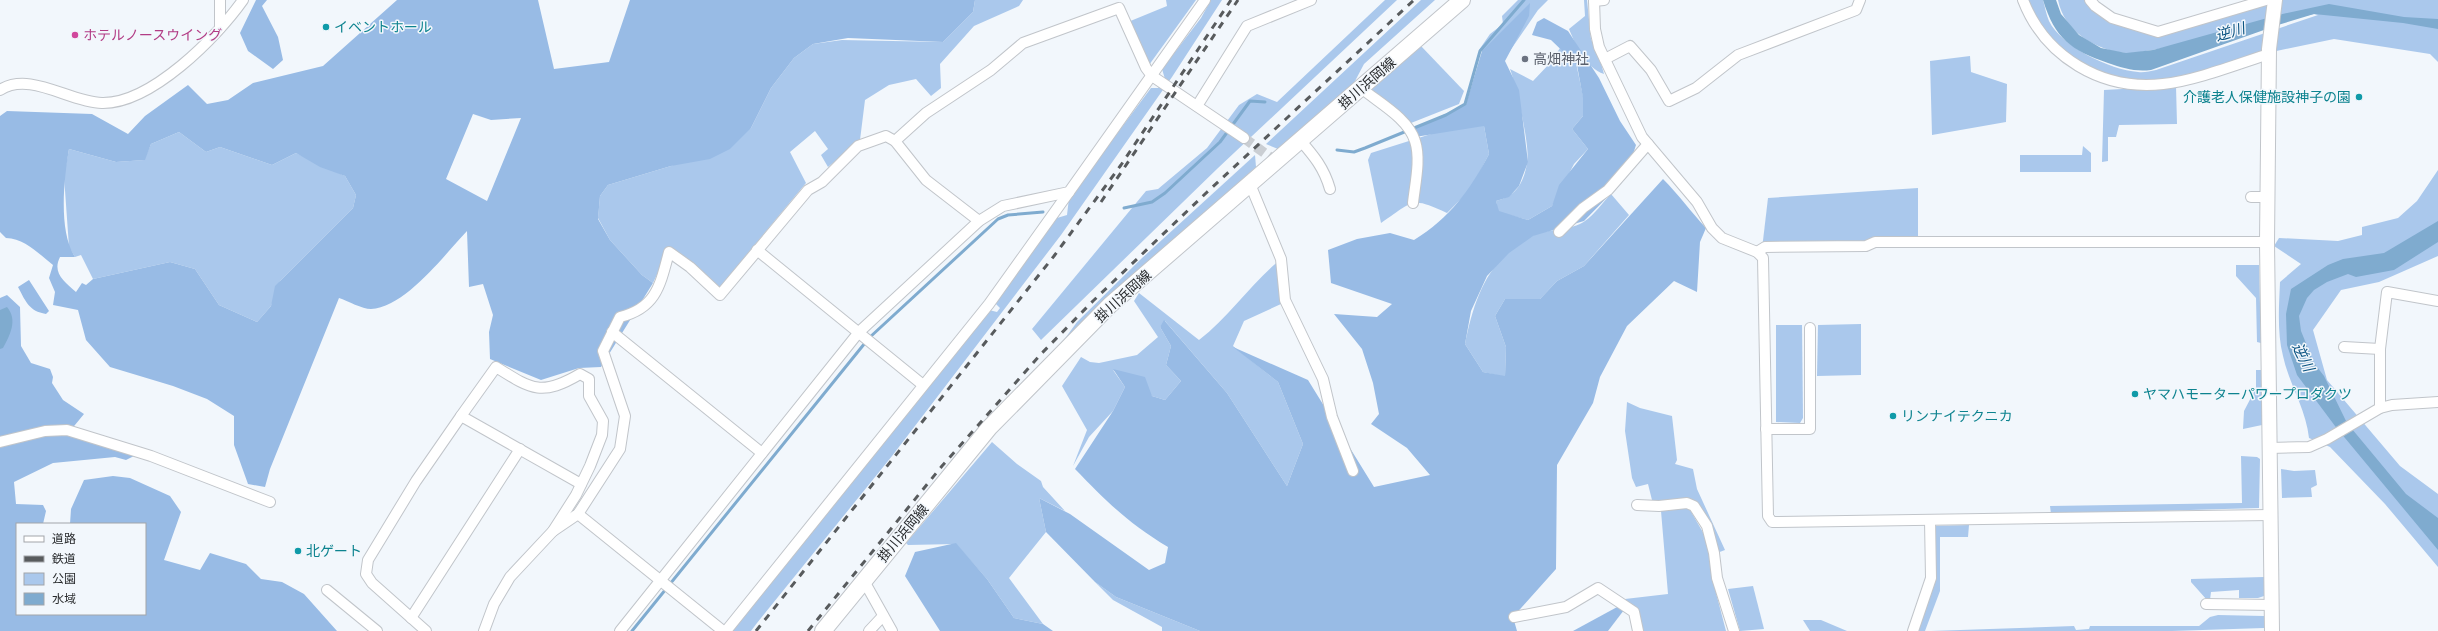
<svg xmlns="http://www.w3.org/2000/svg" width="2438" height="631" font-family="'Public Sans','Noto Sans JP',sans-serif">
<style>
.green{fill:#aac8ec}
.forest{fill:#98bbe5;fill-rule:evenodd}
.water{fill:#7fabcf}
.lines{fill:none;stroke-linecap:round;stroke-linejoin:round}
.stream{stroke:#7fabcf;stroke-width:3}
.street-tunnel{stroke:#caced3;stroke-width:10;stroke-dasharray:10 5;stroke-linecap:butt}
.street-casing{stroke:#c1c5ca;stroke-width:12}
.secondary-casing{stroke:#c1c5ca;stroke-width:16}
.primary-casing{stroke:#c1c5ca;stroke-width:18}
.street{stroke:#fff;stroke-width:10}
.secondary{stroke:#fff;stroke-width:14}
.primary{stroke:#fff;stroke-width:16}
.rail{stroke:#585b5d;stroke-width:3;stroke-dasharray:7 7;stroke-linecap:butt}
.culture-dot{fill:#0f9aa8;stroke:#f2f7fc;stroke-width:1.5}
.hotel-dot{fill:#d1479c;stroke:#f2f7fc;stroke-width:1.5}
.worship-dot{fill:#6b7280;stroke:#f2f7fc;stroke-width:1.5}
.labels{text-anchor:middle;stroke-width:3;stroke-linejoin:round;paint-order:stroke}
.culture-label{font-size:14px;fill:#0d838f;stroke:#f2f7fc;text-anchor:start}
.hotel-label{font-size:14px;fill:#b23c85;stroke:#f2f7fc;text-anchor:start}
.worship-label{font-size:14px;fill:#5b616d;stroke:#f2f7fc;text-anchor:start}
.street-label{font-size:14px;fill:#292b2d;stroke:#f2f7fc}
.water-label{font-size:15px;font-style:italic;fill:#0c5482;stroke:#f2f7fc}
</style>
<rect width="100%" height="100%" fill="#f2f7fc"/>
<g class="green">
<polygon points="975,0 1023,0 1019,6 974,26 940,64 941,88 931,96 916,79 889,85 865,100 860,140 828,167 821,155 828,149 815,131 790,152 806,183 719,288 669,249 653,283 642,275 610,240 598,218 600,196 608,185 671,166 751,128 771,88 794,58 813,44 842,40 943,42 973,12"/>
<polygon points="1166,0 1196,0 1149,65 1128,22 1167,6"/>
<polygon points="1211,0 1222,0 1172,77 1061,235 892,456 757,623 751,631 731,631 989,310 997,312 1000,308 995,303 1057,218 1067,215 1069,198 1151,88 1158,88 1165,79 1162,69 1201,18"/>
<polygon points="1385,0 1397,0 1218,168 1041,340 1032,329 1146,191 1158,189 1207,148 1239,105 1257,94 1277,102"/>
<polygon points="1421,0 1435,0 1364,64 1354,83 1278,149 1266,144"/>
<polygon points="1518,0 1548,0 1538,10 1503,61 1479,50 1490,34 1503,24 1502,16"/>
<path d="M1584,0h3l4,39 8,17 5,18c-18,-6 -28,-28 -35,-45l16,-13z"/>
<path d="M2026,0h17c2,7 3,14 6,21 12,25 61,49 89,51 6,1 12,-1 18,-2l162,-55 -4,-1 -161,36c-9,1 -19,4 -28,3 -30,-3 -61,-22 -67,-53h27l2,4 22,16 48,14 114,-34h167v62l-8,-8 -96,-15 -67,14 -101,30h-43l-48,-20 -21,-17z"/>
<polygon points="1420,45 1464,91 1459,104 1411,123 1403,122 1368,88"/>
<path d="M1560,48l16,15 7,33v20l-11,13 16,20 -14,15 -22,42 -24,14 -30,-8 -2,-11c20,-5 27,-17 31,-37 4,-15 -11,-79 -17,-95l23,12 18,-19z"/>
<polygon points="1970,56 1971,72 2007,84 2006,122 1932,135 1930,61"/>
<polygon points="2176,86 2177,124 2119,125 2116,137 2108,137 2108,161 2102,162 2104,90"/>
<path d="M1469,122l15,4 5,28 -18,35 -24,24c-37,-17 -33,-12 -66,10l-13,-63 3,-7z"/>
<polygon points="179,132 206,152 220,147 272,165 296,153 345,176 356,195 353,208 280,281 271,306 257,322 219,305 195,269 170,262 93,279 81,255 75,257 69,247 64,176 69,149 116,162 144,160 151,144"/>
<polygon points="2083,146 2091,153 2091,172 2020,172 2020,155 2082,155"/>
<polygon points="1255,155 1256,167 1061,344 1077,322 1141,259"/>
<path d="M2438,170v86l-59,26 -38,8 -28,40 14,50 73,86 38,28v73l-53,-63 -55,-57 -21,-9c-3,-29 -20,-54 -26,-82 -6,-23 -4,-51 -3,-74l21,-18 -27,-18 5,-8 59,3 24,-6v-8l36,-9 19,-17z"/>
<polygon points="1918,188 1918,240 1762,249 1768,198"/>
<path d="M1611,194l18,21 -45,51 -27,15 -17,18h-35l-10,17 11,31 -1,30 -22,-5 -18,-28c9,-45 23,-86 67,-108 16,-8 39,-5 53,-15 10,-7 18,-19 26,-27z"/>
<path d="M1281,259v45l-37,17 -11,25 45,36 25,62 -16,42 -60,-93 -62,-72 -5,6 11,19 -5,19 15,16 -16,19 -13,-4 -39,-26 12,17 -12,24 -24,26 -16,29 14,-36 -25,-44 19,-29 9,5 9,1 38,-8 21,-18 -24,-36 5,-8 60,47c31,-24 52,-57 82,-81z"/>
<polygon points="2236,265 2259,265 2261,343 2257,342 2256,298 2236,276"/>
<polygon points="1861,324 1861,375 1817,376 1818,325"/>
<polygon points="1776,325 1802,325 1803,418 1800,423 1776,422"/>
<polygon points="2256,370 2262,370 2262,425 2243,429 2244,411 2256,388"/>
<polygon points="1627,402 1640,408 1672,416 1677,460 1675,464 1693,469 1697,489 1725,550 1717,553 1688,499 1653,504 1648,484 1636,487 1632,478 1625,431"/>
<polygon points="992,442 1017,464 1041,481 1043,487 1065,511 1039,498 1046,532 1009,578 1043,624 1014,618 987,579 956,544 908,545 906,543"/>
<polygon points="2241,456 2257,457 2260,459 2259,508 2051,514 2050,506 2242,503"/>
<polygon points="2281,469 2294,471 2315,470 2317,485 2311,488 2312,497 2282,498"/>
<polygon points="1689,508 1709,543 1715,589 1726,631 1638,631 1634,612 1625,599 1668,594 1661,511"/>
<polygon points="1969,525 1968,537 1940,537 1940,591 1925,631 1916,631 1933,580 1932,526"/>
<polygon points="2264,577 2264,596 2258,598 2239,598 2239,590 2211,592 2210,600 2207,600 2191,582 2191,579"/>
<polygon points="1095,582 1116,597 1200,631 1162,631 1162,627 1113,600"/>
<polygon points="1753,586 1764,629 1740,631 1728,589"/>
<polygon points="2218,615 2264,616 2264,628 2172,631 1931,631 2074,626 2076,630 2089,629 2090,626 2199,626 2210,617"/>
<polygon points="1803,620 1821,620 1847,631 1810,631"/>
</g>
<g class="forest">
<polygon points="256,0 267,0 262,6 278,37 283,60 273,69 248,51 240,33"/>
<path d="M397,0h141l16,69 55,-7 21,-62h345l-2,12 -30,30 -95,-4 -35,6 -19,14 -23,30 -20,40 -21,21 -20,10 -39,7 -63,19 -8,11 -2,23 12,21 32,35 11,8 -52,84 -22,1 -38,12 -51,-21 -1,-27 4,-17 -10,-31 -14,3 -2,-56c-23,24 -61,76 -96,78 -9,0 -23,-8 -32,-11l-69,171 -5,18 -17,-3 -14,-39v-29l-27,-17 -34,-13 -63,-19 -24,-27 -8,-30 -25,-5 2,-13 -6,-14 4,-13c-15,-12 -28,-26 -47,-27l-6,-6v-116l7,-5 85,3 36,20 17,-18 43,-31 19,19 21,-4 25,-17 70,-17zM473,114l18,6 30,-2 -34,83 -41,-22zM179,132l27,20 14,-5 52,18 24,-12 24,14 25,9 11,19 -3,13 -78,78 -4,20 -14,16 -38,-17 -24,-36 -25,-7 -77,17 -7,6 -4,-2 -6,9c-12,-11 -24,-19 -16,-35h15c-17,-27 -11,-78 -6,-108l47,13 29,-2 6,-16z"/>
<path d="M1530,3l-1,13 -24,45 14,29 9,72 -9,24 -10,11 -13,4 3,10 29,9 24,-14 7,-21 29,-36 -16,-20 11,-13v-18l-6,-33 -26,-25 -19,-5 5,-13 7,-4 24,13 31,47 21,43 16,24 -11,34 -41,42 -51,15 -24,17 -22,23 -16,35 -6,33 18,28 22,4 1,-29 -11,-31 10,-17h35l17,-18 27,-15 79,-87c16,16 28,33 43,49l-6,14 -3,50 -23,-11 -47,45 -27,51 -7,26 -36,62 -1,104 -43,48 4,14h-317l-84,-34 -21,-15 -49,-50 -7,-34 31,16 79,56 16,-7 3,-16c-40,-24 -61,-45 -93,-78l38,-58 12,-24 -12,-18 32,8 7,19 13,4 16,-19 -15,-16 5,-19 -11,-19 4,-7 63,73 60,93 16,-42 -25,-62 -45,-35 75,33 66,107 56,-12 -23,-27 -36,-24 8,-10 -6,-31 -11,-34 -28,-35 43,3 15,-13 -61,-21 -3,-33 29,-11 33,-6 24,7c36,-22 56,-50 75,-86l-5,-28 -69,11 -3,-7 54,-26 16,-53z"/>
<path d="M29,280l20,31 -3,3c-17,-3 -20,-12 -28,-27z"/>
<polygon points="7,295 20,307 21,346 31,363 50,369 53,377 52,383 63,400 84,414 70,431 134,456 126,460 115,457 53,463 14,482 16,504 43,505 46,511 43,524 17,524 17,614 145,614 145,524 70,524 71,509 84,480 113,476 130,478 170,496 181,512 164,560 200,570 210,553 246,564 261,579 282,582 304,594 337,631 0,631 0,298"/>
<polygon points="956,543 987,579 1014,618 1043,624 1053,631 940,631 905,576 915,552"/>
<polygon points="1619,606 1624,610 1608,631 1573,631"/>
</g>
<g class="water">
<path d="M2043,0h13l5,14 18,21 22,13 25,5 27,-3 125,-35 51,-11 75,13 34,2v10l-35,-6 -89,-9 -36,11 -127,45c-16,2 -28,-2 -43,-7 -37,-13 -53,-24 -65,-63z"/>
<polygon points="2438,221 2438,242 2394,270 2356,277 2348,274 2327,282 2314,290 2307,298 2299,316 2301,331 2314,363 2324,376 2347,423 2406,494 2438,518 2438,550 2335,426 2297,375 2287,345 2286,314 2291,289 2328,265 2343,259 2384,253"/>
<path d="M7,307c11,13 3,28 -4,41l-3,1v-39z"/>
</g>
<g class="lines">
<g class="stream">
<polyline points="1337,150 1354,152 1365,148 1446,115 1465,104 1480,51 1524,0"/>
<polyline points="1124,208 1152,202 1165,193 1220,142 1250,101 1265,102"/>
<polyline points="632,631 869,338 998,219 1008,215 1043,212"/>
</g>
<polyline class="street-tunnel" points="1244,138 1270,157"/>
<g class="street-casing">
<g id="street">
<polyline points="220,0 220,28"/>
<polyline points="1594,0 1595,29 1599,47 1642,137 1697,202 1712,228 1722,238 1757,252 1763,258 1768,516 1772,522 2271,515"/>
<path d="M2023,0c22,57 79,91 140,84 31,-3 75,-20 106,-30"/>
<polyline points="2090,0 2095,6 2112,18 2158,32 2266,0"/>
<polyline points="1594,1 1604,0"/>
<polyline points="1605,59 1630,46 1651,70 1669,101 1696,88 1738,55 1856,10 1860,0"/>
<path d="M1361,88c18,15 47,30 54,53 6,18 0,43 -2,62"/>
<path d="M0,90c30,-19 69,12 102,13 49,1 115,-66 141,-103"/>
<polyline points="1197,106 1247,26 1311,0"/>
<path d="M1300,140c14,16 24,28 30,49"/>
<polyline points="895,141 926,113 991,70 1023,43 1119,8 1146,68 1152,76 1244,138"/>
<polyline points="1250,184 1281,259 1285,300 1323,379 1332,417 1353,471"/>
<polyline points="2251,197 2268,197"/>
<polyline points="1559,232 1583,208 1608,190 1648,144"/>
<polyline points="757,250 923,385"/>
<polyline points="1757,252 1765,247 1866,246 1875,242 2267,242"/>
<polyline points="612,332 762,453"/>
<polyline points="2344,347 2380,349"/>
<polyline points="2380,408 2380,349 2387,292 2438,301"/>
<path d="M461,416l35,-49c35,22 45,30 84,7l9,5v17l14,25 -1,14 -12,31 -14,29 -23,36 -43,46 -16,27 -10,27"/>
<polyline points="1766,429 1810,429 1810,328"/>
<polyline points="0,442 45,431 67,430 151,456 270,502"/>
<polyline points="2270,448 2309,447 2327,439 2380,408 2392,405 2438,402"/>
<polyline points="1637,505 1659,506 1687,503 1694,506 1707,526 1714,553 1717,578 1734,631"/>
<polyline points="578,514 723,631"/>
<path d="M553,531l25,-17 42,-65 5,-33 -22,-65 17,-34c36,-9 40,-31 49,-65l21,15 30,28 88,-105 14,-8 36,-36 28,-10 9,5 31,39 53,41"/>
<polyline points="864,581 892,631"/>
<polyline points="327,590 377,631"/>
<polyline points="2206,604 2272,605"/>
<polyline points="1514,617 1566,607 1598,588 1634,612 1638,631"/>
<polyline points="411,618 520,449"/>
<polyline points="426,631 372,583 366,574 368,560 416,481 461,416 581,484"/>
<polyline points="620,631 859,332 979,221 1003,206 1069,192 1205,0"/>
<polyline points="726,631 989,304 1069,192"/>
<polyline points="869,631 883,616"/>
<polyline points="1913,631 1931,578 1930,520"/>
</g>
</g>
<g class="secondary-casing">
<polyline id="secondary" points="2272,631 2267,242 2269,49 2275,0"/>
</g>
<g class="primary-casing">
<polyline id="primary" points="823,631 989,428 1110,305 1462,0"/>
</g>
<use href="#street" class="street"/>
<use href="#secondary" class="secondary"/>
<use href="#primary" class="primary"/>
<g class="rail">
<polyline points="1101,202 1238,0"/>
<polyline points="756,631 1054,256 1121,165 1231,0"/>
<polyline points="808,631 942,466 1041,354 1093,301 1204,195 1414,0"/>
</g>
</g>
<g class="culture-dot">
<circle cx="326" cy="27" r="4"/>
<circle cx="2359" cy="97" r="4"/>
<circle cx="2135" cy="394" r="4"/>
<circle cx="1893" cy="416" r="4"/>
<circle cx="298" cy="551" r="4"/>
</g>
<circle class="hotel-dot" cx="75" cy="35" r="4"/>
<circle class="worship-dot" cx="1525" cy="59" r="4"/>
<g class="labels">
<g class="culture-label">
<text x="334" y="32">イベントホール</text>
<text x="2351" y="102" text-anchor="end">介護老人保健施設神子の園</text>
<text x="2143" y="399">ヤマハモーターパワープロダクツ</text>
<text x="1901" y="421">リンナイテクニカ</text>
<text x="306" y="556">北ゲート</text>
</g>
<g class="hotel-label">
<text x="83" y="40">ホテルノースウイング</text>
</g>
<g class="worship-label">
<text x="1533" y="64">高畑神社</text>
</g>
<g class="street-label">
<text transform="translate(1367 83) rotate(-41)" y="5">掛川浜岡線</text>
<text transform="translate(1123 296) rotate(-42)" y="5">掛川浜岡線</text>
<text transform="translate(903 533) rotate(-50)" y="5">掛川浜岡線</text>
</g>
<g class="water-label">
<text transform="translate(2230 32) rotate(-16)" y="5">逆川</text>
<text transform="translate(2303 357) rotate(64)" y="5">逆川</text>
</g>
</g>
<rect x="16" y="523" width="130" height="92" fill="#f2f7fc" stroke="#a2a5a9"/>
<rect x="24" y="536" width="20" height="6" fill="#ffffff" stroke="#a2a5a9"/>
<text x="52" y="543" font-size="12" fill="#292b2d">道路</text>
<rect x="24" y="556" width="20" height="6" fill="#585b5d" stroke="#a2a5a9"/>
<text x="52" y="563" font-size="12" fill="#292b2d">鉄道</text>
<rect x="24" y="573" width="20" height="12" fill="#aac8ec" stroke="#a2a5a9"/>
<text x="52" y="583" font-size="12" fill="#292b2d">公園</text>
<rect x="24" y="593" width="20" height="12" fill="#7fabcf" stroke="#a2a5a9"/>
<text x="52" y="603" font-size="12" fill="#292b2d">水域</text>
</svg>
